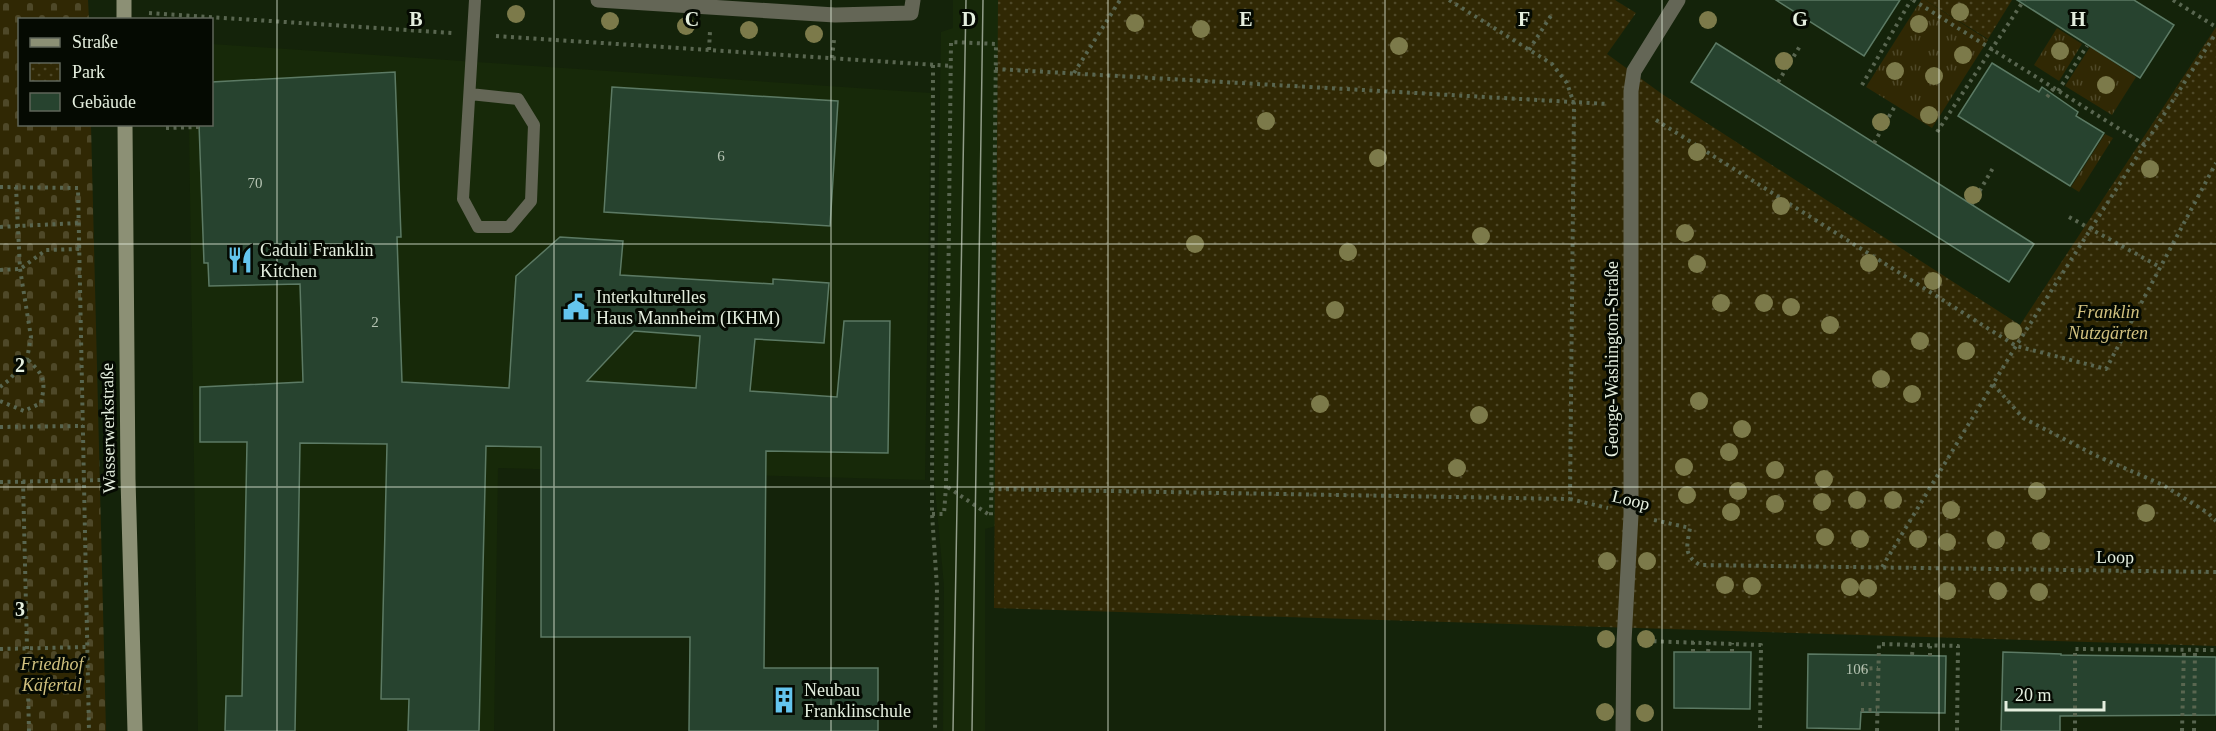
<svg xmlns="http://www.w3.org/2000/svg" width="2216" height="731" font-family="Georgia,serif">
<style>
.built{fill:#172909}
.grass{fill:url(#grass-tufts)}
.cemetery{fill:url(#cemetery-stones)}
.park{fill:url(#park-dots)}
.building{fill:#27432f;stroke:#5c7a64;stroke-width:1.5;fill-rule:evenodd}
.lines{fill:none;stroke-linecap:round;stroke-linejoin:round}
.path{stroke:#596650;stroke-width:4;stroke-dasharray:3 4.5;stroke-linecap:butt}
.lane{stroke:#646656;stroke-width:12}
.street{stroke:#646656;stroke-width:15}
.secondary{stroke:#8c9075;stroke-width:15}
.tram{stroke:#919d89;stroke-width:1.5}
.tree{fill:#7c7a4a}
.grid{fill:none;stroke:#e5efdf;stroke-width:1.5;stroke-opacity:0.55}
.labels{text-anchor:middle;stroke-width:6;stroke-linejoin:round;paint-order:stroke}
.number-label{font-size:15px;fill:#b6c4b3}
.poi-label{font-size:18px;fill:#e5efdf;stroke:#050a02;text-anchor:start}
.park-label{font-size:18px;font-style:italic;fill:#d1c17f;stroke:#050a02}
.street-label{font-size:18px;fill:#e5efdf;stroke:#050a02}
.grid-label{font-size:20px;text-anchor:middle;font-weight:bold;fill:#e5efdf;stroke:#050a02;stroke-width:6;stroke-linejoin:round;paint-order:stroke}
</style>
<defs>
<pattern id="grass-tufts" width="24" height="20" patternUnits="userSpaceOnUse" patternTransform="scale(1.5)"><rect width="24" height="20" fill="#302804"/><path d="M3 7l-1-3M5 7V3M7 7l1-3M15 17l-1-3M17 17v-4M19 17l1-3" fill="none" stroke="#4e4828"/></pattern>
<pattern id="cemetery-stones" width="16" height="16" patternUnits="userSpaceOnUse" patternTransform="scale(1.5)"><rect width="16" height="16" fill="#302804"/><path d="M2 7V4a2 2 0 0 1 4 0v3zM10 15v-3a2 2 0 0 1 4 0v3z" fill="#4e4828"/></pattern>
<pattern id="park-dots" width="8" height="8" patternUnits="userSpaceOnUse" patternTransform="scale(1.5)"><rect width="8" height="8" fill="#302804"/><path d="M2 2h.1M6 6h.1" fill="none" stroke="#4e4828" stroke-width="1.8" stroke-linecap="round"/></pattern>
</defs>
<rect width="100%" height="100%" fill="#14230a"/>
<g class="built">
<polygon points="953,0 1003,0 1000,525 985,529 985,731 943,731 944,586 934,478 941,32 953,28"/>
<polygon points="212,44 931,93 925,480 498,468 494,731 198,731 189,125 212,124"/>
</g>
<g class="grass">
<polygon points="1921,0 1925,0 1988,40 1932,128 1866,87"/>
<polygon points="2057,28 2082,44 2059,81 2034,65"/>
<polygon points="2090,47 2136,77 2112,115 2065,86"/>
<polygon points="2105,134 2113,138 2079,192 2071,187"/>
</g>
<polygon class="cemetery" points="0,0 88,0 89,19 20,20 20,124 91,125 106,731 0,731"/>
<g class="park">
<polygon points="998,0 1615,0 1636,13 1607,54 1662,94 2020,325 2216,27 2216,646 994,608"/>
<polygon points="1925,0 2012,0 1988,39"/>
</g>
<g class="building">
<polygon points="1776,0 1900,0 1864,56"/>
<polygon points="2017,0 2134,0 2174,25 2140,78"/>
<polygon points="1716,43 2034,244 2009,282 1691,82"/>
<polygon points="1992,63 2039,92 2042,87 2078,112 2076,116 2104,133 2070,186 1958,116"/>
<path d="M395,72l6,165h-4l5,145 107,6 7,-112 44,-39 63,4 -3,34 153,9v-5l56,4 -5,60 -69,-4 -5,52 87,6 7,-76h46l-2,132 -122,-2 -2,217h114v63h-189l1,-94h-149v-190l-55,-1 -7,285h-71l1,-32h-28l6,-255 -87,-1 -5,288h-70l1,-35h16l5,-254h-47v-55l103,-5 -3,-98 -91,2 -1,-23h-4l-5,-139h13v-42zM634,331l66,5 -4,52 -109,-7z"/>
<polygon points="612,87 838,101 830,226 604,212"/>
<polygon points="1674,652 1751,652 1750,709 1674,708"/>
<polygon points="2003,652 2061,654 2061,655 2216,657 2216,715 2060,716 2060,731 2001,731"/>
<polygon points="1808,654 1946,656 1945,713 1861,712 1860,729 1807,728"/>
</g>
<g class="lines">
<g class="path">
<polyline points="1449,0 1552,64 1567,83 1574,104 1570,499 1608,508"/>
<polyline points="1913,0 2145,145"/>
<polyline points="2173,0 2216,27"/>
<polyline points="149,13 452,33"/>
<polyline points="496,36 951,66"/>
<polyline points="709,50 710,31"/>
<polyline points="1529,50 1552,14"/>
<polyline points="832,58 834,40"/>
<polyline points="933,65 932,514 937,587 935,731"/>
<polyline points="995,69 1608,104"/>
<polyline points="1074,73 1120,0"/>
<polyline points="1778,82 1800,46"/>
<polyline points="1862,85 1911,0"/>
<polyline points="2058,91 2087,46"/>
<polyline points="2047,97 2054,88"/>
<polyline points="1656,120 2016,346 2106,369 2216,163"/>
<polyline points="166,128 199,127"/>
<polyline points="1937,132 2024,0"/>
<polyline points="1874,143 1895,106"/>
<polyline points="0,187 78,188 89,731"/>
<polyline points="1972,204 1993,168"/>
<polyline points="2069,217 2160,267"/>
<polyline points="0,227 79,223"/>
<polyline points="0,270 20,269 46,250 79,249"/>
<polyline points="1993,384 2023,418 2097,456 2163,485 2208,513 2216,521"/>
<polyline points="0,387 9,380 27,359 31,337 20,269 16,187"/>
<path d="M0,401l24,10 17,-8c5,-23 3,-28 -14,-44"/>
<polyline points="0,427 83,426"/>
<polyline points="23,481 29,731"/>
<polyline points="0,482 103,480"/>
<polyline points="991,489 1570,499"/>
<polyline points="932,514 944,514 946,486 951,42 996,44 991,516 946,486"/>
<path d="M1654,520l36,8c-3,18 -7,27 10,37l516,7"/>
<polyline points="1882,567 2016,346 2216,33"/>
<polyline points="1646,641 1761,645 1760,731"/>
<polyline points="0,649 87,647"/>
<polyline points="1693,652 1693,642"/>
<polyline points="1708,652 1709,642"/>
<polyline points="1732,652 1732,643"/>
<polyline points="1912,655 1913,645"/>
<polyline points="1930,656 1930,646"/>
<polyline points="1862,669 1878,668"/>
<polyline points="1861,684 1877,684"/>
<polyline points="1861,710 1877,710"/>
<polyline points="1877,731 1879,644 1958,646 1957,731"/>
<polyline points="2075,731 2075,649 2216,650"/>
<polyline points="2182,731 2184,649"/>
<polyline points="2194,731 2195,649"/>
</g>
<polyline class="lane" points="470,94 518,99 534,125 531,201 509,227 478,227 463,199 475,0"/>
<g class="street">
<polyline points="598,0 835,15 911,13 913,0"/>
<polyline points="1623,731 1624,641 1631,515 1631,91 1634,71 1678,0"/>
</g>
<g class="secondary">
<polyline points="124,0 124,20"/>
<polyline points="125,124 128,479 135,731"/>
</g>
<g class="tram">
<polyline points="953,731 966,0"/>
<polyline points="972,731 983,0"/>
</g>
</g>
<g class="tree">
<circle cx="1960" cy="12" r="9"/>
<circle cx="516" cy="14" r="9"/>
<circle cx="1708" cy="20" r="9"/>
<circle cx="610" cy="21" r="9"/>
<circle cx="1135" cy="23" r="9"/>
<circle cx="1919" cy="24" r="9"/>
<circle cx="686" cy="26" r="9"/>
<circle cx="1201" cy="29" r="9"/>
<circle cx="749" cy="30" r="9"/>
<circle cx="814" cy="34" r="9"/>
<circle cx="1399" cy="46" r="9"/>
<circle cx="2060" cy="51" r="9"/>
<circle cx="1963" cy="55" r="9"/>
<circle cx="1784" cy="61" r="9"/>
<circle cx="1895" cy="71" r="9"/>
<circle cx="1934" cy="76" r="9"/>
<circle cx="2106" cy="85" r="9"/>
<circle cx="1929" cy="115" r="9"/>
<circle cx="1266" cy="121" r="9"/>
<circle cx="1881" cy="122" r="9"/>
<circle cx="1697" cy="152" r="9"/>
<circle cx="1378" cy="158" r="9"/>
<circle cx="2150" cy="169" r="9"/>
<circle cx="1973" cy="195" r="9"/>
<circle cx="1781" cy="206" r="9"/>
<circle cx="1685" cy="233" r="9"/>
<circle cx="1481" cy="236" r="9"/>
<circle cx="1195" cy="244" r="9"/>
<circle cx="1348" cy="252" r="9"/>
<circle cx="1869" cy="263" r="9"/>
<circle cx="1697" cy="264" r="9"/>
<circle cx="1933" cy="281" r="9"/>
<circle cx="1721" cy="303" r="9"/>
<circle cx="1764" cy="303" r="9"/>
<circle cx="1791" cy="307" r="9"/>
<circle cx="1335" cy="310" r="9"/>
<circle cx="1830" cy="325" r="9"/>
<circle cx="2013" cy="331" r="9"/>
<circle cx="1920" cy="341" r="9"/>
<circle cx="1966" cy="351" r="9"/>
<circle cx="1881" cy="379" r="9"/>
<circle cx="1912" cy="394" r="9"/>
<circle cx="1699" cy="401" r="9"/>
<circle cx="1320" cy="404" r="9"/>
<circle cx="1479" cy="415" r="9"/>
<circle cx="1742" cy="429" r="9"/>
<circle cx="1729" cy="452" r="9"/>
<circle cx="1684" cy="467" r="9"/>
<circle cx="1457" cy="468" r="9"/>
<circle cx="1775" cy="470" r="9"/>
<circle cx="1824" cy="479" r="9"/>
<circle cx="1738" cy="491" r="9"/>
<circle cx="2037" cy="491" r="9"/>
<circle cx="1687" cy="495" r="9"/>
<circle cx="1857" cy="500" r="9"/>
<circle cx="1893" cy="500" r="9"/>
<circle cx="1822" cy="502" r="9"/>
<circle cx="1775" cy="504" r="9"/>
<circle cx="1951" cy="510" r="9"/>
<circle cx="1731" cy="512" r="9"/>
<circle cx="2146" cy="513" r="9"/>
<circle cx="1825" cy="537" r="9"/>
<circle cx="1860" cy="539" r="9"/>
<circle cx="1918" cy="539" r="9"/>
<circle cx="1996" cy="540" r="9"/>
<circle cx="2041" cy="541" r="9"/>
<circle cx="1947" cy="542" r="9"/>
<circle cx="1607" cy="561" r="9"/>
<circle cx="1647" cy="561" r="9"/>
<circle cx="1725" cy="585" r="9"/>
<circle cx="1752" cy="586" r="9"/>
<circle cx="1850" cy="587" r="9"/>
<circle cx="1868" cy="588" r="9"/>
<circle cx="1947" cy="591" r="9"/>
<circle cx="1998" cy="591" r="9"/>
<circle cx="2039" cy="592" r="9"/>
<circle cx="1606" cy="639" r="9"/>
<circle cx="1646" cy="639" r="9"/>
<circle cx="1605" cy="712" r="9"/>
<circle cx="1645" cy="713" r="9"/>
</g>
<path class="grid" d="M277,0v731M554,0v731M831,0v731M1108,0v731M1385,0v731M1662,0v731M1939,0v731M0,244h2216M0,487h2216"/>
<defs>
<g id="restaurant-bare" transform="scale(2.07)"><path d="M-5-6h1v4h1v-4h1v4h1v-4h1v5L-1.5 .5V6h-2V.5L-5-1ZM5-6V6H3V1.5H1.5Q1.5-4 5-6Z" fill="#64c5ee" stroke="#050a02" stroke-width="2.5" paint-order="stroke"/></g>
<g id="civic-bare" transform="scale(2.07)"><path d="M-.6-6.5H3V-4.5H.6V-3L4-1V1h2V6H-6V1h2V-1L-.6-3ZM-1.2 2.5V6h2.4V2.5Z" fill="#64c5ee" stroke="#050a02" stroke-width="2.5" paint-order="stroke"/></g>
<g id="building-bare" transform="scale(2.07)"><path d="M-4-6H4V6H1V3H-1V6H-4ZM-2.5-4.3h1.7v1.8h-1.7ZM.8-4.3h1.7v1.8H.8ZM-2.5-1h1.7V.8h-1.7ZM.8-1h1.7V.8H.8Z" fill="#64c5ee" stroke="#050a02" stroke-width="2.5" paint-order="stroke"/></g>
</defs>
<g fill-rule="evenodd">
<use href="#restaurant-bare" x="240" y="260"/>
<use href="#civic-bare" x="576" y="307"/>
<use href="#building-bare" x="784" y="700"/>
</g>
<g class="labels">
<g class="number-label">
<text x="721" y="161">6</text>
<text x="255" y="188">70</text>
<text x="375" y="327">2</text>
<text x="1857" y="674">106</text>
</g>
<g class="poi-label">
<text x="260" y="256">Caduli Franklin<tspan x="260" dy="21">Kitchen</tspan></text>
<text x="596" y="303">Interkulturelles<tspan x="596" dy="21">Haus Mannheim (IKHM)</tspan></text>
<text x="804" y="696">Neubau<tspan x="804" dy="21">Franklinschule</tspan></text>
</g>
<g class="park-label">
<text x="2108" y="318">Franklin<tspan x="2108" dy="21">Nutzgärten</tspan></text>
<text x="52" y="670">Friedhof<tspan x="52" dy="21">Käfertal</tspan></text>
</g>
<g class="street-label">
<text transform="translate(1612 359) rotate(-90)" y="6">George-Washington-Straße</text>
<text transform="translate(108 428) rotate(-91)" y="6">Wasserwerkstraße</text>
<text transform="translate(1631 500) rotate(14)" y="6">Loop</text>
<text transform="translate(2115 557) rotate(1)" y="6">Loop</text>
</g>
</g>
<g class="grid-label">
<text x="416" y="26">B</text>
<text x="692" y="26">C</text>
<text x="969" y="26">D</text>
<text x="1246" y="26">E</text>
<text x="1524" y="26">F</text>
<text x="1800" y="26">G</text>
<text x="2078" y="26">H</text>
<text x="20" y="372">2</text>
<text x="20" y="616">3</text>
</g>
<rect x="18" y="18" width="195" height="108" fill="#050a02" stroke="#5f665a" stroke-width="1.5"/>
<rect x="30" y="38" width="30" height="9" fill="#8c9075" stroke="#5f665a" stroke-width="1.5"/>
<text x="72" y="48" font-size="18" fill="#e5efdf">Straße</text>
<rect x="30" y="63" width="30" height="18" fill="url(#park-dots)" stroke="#5f665a" stroke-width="1.5"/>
<text x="72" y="78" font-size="18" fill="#e5efdf">Park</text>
<rect x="30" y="93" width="30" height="18" fill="#27432f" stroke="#5f665a" stroke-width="1.5"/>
<text x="72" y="108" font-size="18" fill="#e5efdf">Gebäude</text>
<path d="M2006 701v9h98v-9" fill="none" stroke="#e5efdf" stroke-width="3"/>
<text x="2015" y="701" font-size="18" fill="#e5efdf" stroke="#050a02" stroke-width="4.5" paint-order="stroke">20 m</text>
</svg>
